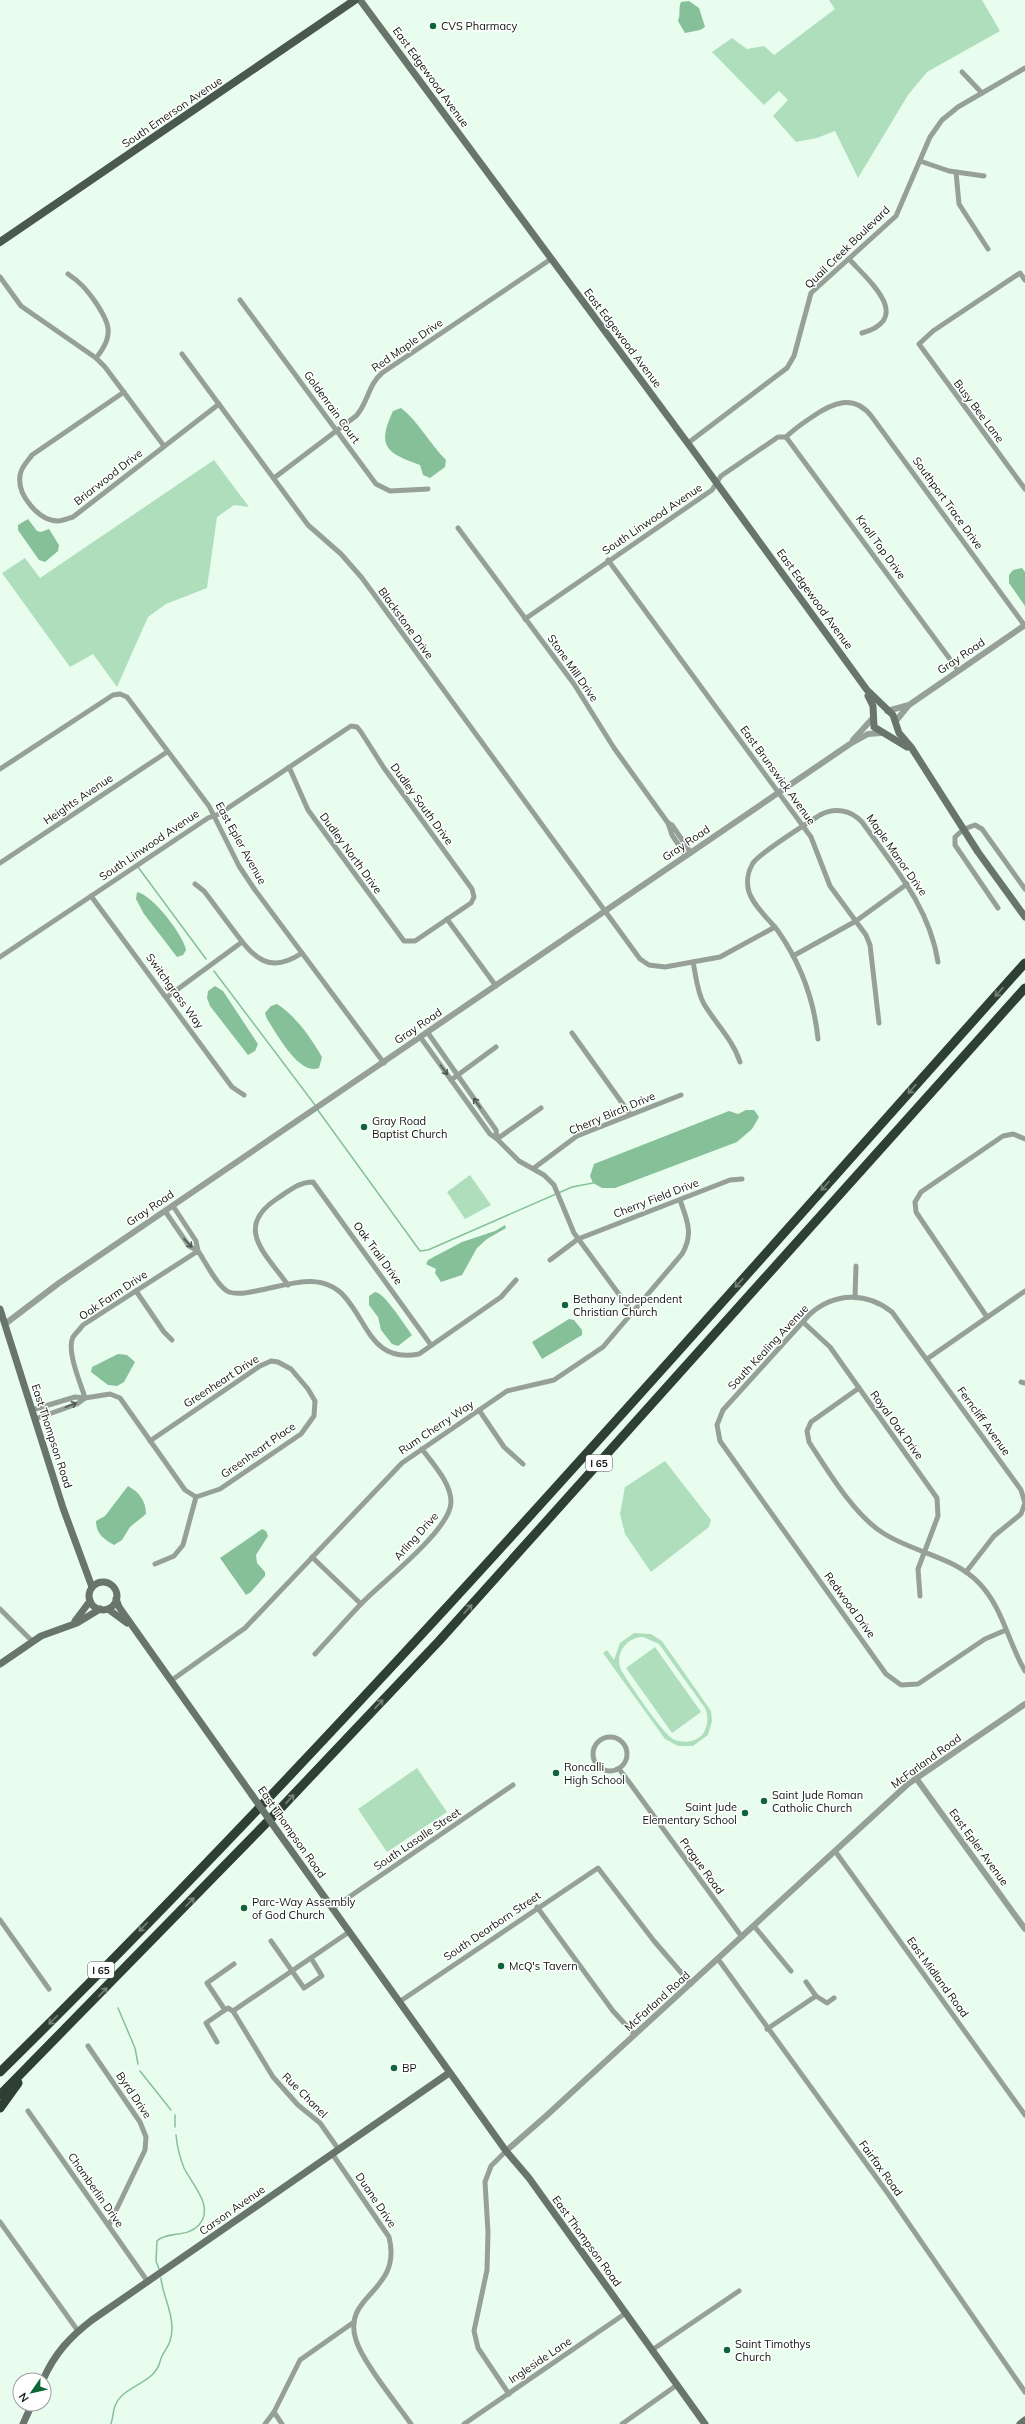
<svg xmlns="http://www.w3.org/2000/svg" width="1025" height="2424" font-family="Mulish,sans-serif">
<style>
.green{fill:#afdebd;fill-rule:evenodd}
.water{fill:#86c098}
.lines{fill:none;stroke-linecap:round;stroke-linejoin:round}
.stream{stroke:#86c098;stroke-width:1.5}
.minor{stroke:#979f99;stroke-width:5}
.tertiary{stroke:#979f99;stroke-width:6}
.secondary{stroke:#69756c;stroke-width:7}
.primary{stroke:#4a584e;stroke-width:8}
.motorway{stroke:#2f3f34;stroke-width:9}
.secondary-bridge{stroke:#69756c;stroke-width:7}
.oneway{stroke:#78827b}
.oneway2{stroke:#535a55}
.poi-dot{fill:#0e6638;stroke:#fff;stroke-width:1.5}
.labels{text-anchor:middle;stroke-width:3;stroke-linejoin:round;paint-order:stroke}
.shield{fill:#fff;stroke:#575c58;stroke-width:1}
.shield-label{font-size:10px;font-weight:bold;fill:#0f1611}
.poi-label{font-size:11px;fill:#0f1611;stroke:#fff;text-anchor:start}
.street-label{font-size:11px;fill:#0f1611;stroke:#fff}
</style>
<rect width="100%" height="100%" fill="#e9fdee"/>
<g class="green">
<polygon points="829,0 982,0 1000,31 927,72 908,95 858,178 835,131 817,138 796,142 773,116 788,100 779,91 764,105 712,52 732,38 747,49 764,46 774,55 835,9"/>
<polygon points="214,460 249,507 234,505 217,517 207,588 166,604 148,617 117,687 93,654 70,667 2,573 25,558 40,578"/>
<polygon points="470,1175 491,1205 465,1219 447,1192"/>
<polygon points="665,1461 711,1520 709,1527 651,1572 625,1534 620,1514 625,1487"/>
<path d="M634,1633l17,1 11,7 49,70 1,10 -4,14 -15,11h-15l-13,-7 -62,-86 4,-3 7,10 6,-17zM643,1637l16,7 46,64c4,9 3,19 -3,27 -7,7 -19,9 -29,4 -11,-6 -44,-56 -52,-69 -6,-16 4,-32 22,-33z"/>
<polygon points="655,1647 701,1712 672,1733 626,1668"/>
<polygon points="417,1768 447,1812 387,1852 358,1809"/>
</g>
<g class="water">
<path d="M689,1l10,7 6,19 -5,3 -15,3 -7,-12c3,-7 0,-13 3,-19z"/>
<path d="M401,408c17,13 29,36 45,52l-1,7 -15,11 -7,-3 -3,-10c-33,-12 -44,-18 -27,-54z"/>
<polygon points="28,519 37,531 41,532 49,529 59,545 58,551 45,562 39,560 18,530 18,525"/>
<polygon points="1022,568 1025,572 1025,606 1009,583 1009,575 1013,570"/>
<path d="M137,892c16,3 46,43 49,58l-3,5 -6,2 -33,-43 -8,-15z"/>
<polygon points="215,986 223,991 258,1044 255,1051 248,1055 210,1006 207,998 208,991"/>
<path d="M277,1004c19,12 34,34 45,53l-3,11c-20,8 -42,-34 -52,-49l-2,-6 6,-7z"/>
<polygon points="746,1110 754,1110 759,1117 752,1129 737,1142 615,1188 602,1188 593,1183 590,1176 594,1164 729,1111 738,1114"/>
<polygon points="505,1225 506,1228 487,1239 477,1248 462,1275 441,1282 435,1273 436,1269 426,1264 428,1260 462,1242 495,1231"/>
<path d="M375,1292c9,0 31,35 37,43l-14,11 -6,-2 -11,-14 -3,-13 -9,-12v-9z"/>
<polygon points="569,1319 574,1320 582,1330 582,1335 542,1359 532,1342"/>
<polygon points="118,1354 127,1355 135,1362 124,1382 117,1386 108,1385 91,1372 92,1367"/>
<path d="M128,1486c11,6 18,15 18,28l-16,13 -8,13 -8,5c-10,-6 -18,-11 -18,-24l9,-5z"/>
<polygon points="262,1529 266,1531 268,1536 256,1555 257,1563 265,1572 265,1576 251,1592 246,1595 220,1558"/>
</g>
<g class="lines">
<g class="stream">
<polyline points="138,867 206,959"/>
<polyline points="214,971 315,1105"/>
<polyline points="317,1109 420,1251 428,1250 572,1187 593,1183"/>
<polyline points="118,2008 135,2048 138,2064"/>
<polyline points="140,2071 171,2110"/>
<polyline points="175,2115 175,2127"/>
<path d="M159,2269l-3,-8 1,-20c11,-10 30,-3 42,-16 16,-18 -7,-41 -15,-57 -4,-10 -7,-22 -8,-33"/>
<path d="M111,2424c2,-6 2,-13 4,-18 6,-16 25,-20 37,-31 10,-10 6,-12 11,-21 6,-9 9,-15 9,-26 0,-19 -10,-34 -11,-50"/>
</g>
<g class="minor">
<polyline points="962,72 982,93"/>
<polyline points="920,161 949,171 984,176"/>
<polyline points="956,172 959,204 988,249"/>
<path d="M849,259c20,22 65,59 13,74"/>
<path d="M68,274c12,8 18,15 26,26 16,23 21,35 2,58"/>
<polyline points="0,277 21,306 96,358 105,367 164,446"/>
<polyline points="1025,280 1020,273 933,331 919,344 1025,489"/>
<polyline points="240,300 376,484 390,491 428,489"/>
<polyline points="182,354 308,525 341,554 362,578 640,959 649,965 665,967 720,957 775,927"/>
<path d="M124,392l-92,63c-4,6 -12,13 -12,21 -3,19 19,45 38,45 5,0 11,-3 15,-4l146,-113"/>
<polyline points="786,437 958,670"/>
<polyline points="688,443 787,368 794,356 811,293 896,216 930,137 942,120 958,107 1025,68"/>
<path d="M274,478l82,-62c12,-13 12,-31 26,-43l169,-114"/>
<polyline points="458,528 574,684 614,748 668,823"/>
<polyline points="608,560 811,837 830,886 866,935 870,945 879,1023"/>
<path d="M525,619l187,-129 9,-14 57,-39h8c8,-8 17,-14 26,-20 20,-14 42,-24 60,0l153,209"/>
<polyline points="0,769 113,695 120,694 127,697 209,806 239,866 255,890 384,1063"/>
<polyline points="686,856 672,835 668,823 672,825 691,853"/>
<polyline points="0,863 167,752"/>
<path d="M195,884l9,7c10,13 20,27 30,40 20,27 35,44 68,22"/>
<polyline points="91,896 232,1087 244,1095"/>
<polyline points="998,908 955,845 955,837 964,829 975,825 982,829 1025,889"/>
<polyline points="447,919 496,986"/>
<polyline points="793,956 856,921 907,884"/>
<polyline points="0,957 208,818 219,814 351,726 357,727 361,732 384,768 472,889 474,897 471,903 415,941 404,941 308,810 289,767"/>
<path d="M693,962c3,14 4,30 11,42 12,20 29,36 36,58"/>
<polyline points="167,997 242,942"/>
<polyline points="572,1033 630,1114"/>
<polyline points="421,1038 490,1134 497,1139 496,1130 428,1033"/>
<path d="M818,1039c-4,-40 -17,-75 -40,-108 -9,-12 -24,-24 -29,-39 -3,-10 -1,-21 4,-29 8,-11 53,-39 67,-48 15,-8 31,-5 42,7 32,45 67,84 76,140"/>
<polyline points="451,1080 496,1047"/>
<polyline points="541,1108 497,1139 519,1161 544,1175 554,1185 574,1233 632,1312"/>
<polyline points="534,1168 577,1136 681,1095"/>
<polyline points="165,1211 189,1246 198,1251 196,1241 173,1206"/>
<polyline points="550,1260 578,1239 730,1180 742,1179"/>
<path d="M288,1285c-23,-32 -55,-58 -10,-87 12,-8 21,-16 35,-16l118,163"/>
<polyline points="136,1291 164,1332 172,1340"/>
<polyline points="855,1297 856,1266"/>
<polyline points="987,1317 916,1212 915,1202 921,1192 1003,1136 1013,1134 1025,1139"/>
<polyline points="803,1322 830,1347 937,1498 938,1516 918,1569 920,1596"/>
<polyline points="927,1359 1025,1291"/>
<polyline points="1021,1382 1025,1383"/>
<path d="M859,1388l-48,34 -4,9 2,11c19,29 45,73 74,91 31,20 70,23 96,50 24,25 29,59 46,88"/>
<polyline points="32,1410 75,1397 85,1398 77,1404 35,1419"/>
<polyline points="479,1410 504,1447 523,1464"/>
<polyline points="150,1441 260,1366 271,1361 278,1362 291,1369 308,1389 315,1401 314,1416 301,1434 220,1489 196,1497"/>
<path d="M196,1497l-11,-7 -65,-92 -10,-4 -25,4c-4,-14 -19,-47 -12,-61 3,-4 7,-8 10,-12l115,-74c7,10 20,37 31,41 8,3 18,1 27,-1 30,-5 64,-21 88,5 25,28 28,67 75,58l82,-57 15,-17"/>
<polyline points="312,1557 361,1604"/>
<polyline points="155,1564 174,1556 183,1545 196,1497"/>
<path d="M966,1572l28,-36 27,-22 4,-11 -4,-13 -129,-178c-25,-20 -57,-20 -82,2l-87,96 -6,15 3,16 166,233 15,11 17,-1 67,-45 21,-9"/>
<polyline points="0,1609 33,1642"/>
<path d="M315,1654c17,-18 33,-37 50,-54 20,-20 86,-71 86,-98 0,-19 -18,-38 -29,-53"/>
<path d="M172,1680l73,-52 157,-165 105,-72 47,-11 49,-33 79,-93c12,-20 5,-34 -2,-54"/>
<circle cx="610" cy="1754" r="17"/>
<polyline points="617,1769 619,1769 629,1782 742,1937"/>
<polyline points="835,1851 1025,2115"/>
<polyline points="537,1907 613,2011 635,2035"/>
<polyline points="333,1908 513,1785"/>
<polyline points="0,1920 49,1989"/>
<polyline points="754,1926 791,1971"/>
<polyline points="271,1941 304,1988 322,1976 311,1958"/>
<polyline points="718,1959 889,2195 1025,2392"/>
<polyline points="234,1964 207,1983 225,2010 228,2008 233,2011 273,2077 298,2105 320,2123 339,2150"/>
<polyline points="806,1982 816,1996 827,2003 834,1998"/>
<polyline points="399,2002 598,1868 654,1941 691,1984"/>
<polyline points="233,2011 349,1932"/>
<polyline points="767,2029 816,1996"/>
<polyline points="217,2042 206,2023 225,2010"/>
<polyline points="88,2046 140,2122 146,2137 145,2150 109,2225"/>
<polyline points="28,2111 148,2282"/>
<polyline points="506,2151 491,2166 485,2182 488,2232 487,2270 474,2331 478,2348 509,2394"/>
<path d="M333,2155l56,82c14,56 -48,57 -33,103 6,21 41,64 55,84"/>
<polyline points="0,2222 78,2331"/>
<polyline points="652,2350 739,2291"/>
<polyline points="274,2412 282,2424"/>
<polyline points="265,2424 274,2412 300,2360 354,2322"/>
<polyline points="464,2424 626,2313"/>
<polyline points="622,2424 677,2385"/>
</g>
<g class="tertiary">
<polyline points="887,711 909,705 1025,625"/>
<polyline points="895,722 908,706"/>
<polyline points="853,740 872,719"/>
<polyline points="5,1324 59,1283 850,744 868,734 881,733"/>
<polyline points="916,1778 1025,1929"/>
<polyline points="506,2151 546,2116 908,1784 1025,1704"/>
</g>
<g class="secondary">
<polyline points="360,0 692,449 867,690 893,715 899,733 911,747 978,852 1025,917"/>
<polyline points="868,696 873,706 874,727 907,747"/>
<polyline points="0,1309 63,1508 92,1587"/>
<circle cx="103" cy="1596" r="14"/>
<polyline points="116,1599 119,1607 252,1795"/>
<polyline points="108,1609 127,1623"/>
<polyline points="75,1621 90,1601"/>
<polyline points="0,1664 41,1636 77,1623 100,1609"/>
<polyline points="278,1832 506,2151 529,2178 705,2424"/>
<path d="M43,2380c11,-26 27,-43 49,-60l357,-247"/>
<polyline points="23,2424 32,2404"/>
<polyline points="1020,2424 1025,2420"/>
</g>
<polyline class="primary" points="0,242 355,0"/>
<g class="motorway">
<path d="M0,2072c359,-353 689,-734 1025,-1109"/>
<polyline points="0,2095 279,1810 439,1641 1025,988"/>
<polyline points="0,2108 18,2083"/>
</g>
<polyline class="secondary-bridge" points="252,1795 278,1832"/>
</g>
<defs><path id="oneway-shaft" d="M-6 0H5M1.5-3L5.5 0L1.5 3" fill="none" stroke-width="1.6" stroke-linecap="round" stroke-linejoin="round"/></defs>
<g class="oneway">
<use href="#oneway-shaft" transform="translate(999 992) rotate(132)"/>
<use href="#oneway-shaft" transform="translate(912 1089) rotate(132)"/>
<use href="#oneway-shaft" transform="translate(825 1186) rotate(132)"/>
<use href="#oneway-shaft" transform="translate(739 1283) rotate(132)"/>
<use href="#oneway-shaft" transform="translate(468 1609) rotate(-48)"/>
<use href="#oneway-shaft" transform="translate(379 1704) rotate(-47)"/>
<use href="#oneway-shaft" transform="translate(290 1799) rotate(-47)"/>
<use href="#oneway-shaft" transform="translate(190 1902) rotate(-46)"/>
<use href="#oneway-shaft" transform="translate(143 1927) rotate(134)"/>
<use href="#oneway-shaft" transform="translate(103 1992) rotate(-46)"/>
<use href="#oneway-shaft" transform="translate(53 2020) rotate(135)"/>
</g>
<g class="oneway2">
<use href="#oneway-shaft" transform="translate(444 1070) rotate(54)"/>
<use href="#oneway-shaft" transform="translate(477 1103) rotate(-125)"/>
<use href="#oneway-shaft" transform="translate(188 1243) rotate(47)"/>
<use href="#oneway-shaft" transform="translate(71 1405) rotate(-21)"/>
</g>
<g class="poi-dot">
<circle cx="433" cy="26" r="4"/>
<circle cx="364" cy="1127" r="4"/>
<circle cx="565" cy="1305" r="4"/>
<circle cx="556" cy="1773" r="4"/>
<circle cx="764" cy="1801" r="4"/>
<circle cx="745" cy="1813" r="4"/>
<circle cx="244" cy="1908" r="4"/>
<circle cx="501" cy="1966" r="4"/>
<circle cx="394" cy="2068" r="4"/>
<circle cx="727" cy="2350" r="4"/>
</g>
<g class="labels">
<g class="shield">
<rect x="586" y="1455" width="26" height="16" rx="3"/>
<rect x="88" y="1962" width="26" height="16" rx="3"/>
</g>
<g class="shield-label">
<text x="599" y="1467">I 65</text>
<text x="101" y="1974">I 65</text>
</g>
<g class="poi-label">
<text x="441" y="30">CVS Pharmacy</text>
<text x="372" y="1125">Gray Road<tspan x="372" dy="13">Baptist Church</tspan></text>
<text x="573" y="1303">Bethany Independent<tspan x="573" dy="13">Christian Church</tspan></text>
<text x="564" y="1771">Roncalli<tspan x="564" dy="13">High School</tspan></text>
<text x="772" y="1799">Saint Jude Roman<tspan x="772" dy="13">Catholic Church</tspan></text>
<text x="737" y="1811" text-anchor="end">Saint Jude<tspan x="737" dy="13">Elementary School</tspan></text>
<text x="252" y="1906">Parc-Way Assembly<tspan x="252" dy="13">of God Church</tspan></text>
<text x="509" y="1970">McQ's Tavern</text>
<text x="402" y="2072">BP</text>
<text x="735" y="2348">Saint Timothys<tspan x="735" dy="13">Church</tspan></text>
</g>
<g class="street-label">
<text transform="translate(431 77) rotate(54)" y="4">East Edgewood Avenue</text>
<text transform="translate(172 112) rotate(-34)" y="4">South Emerson Avenue</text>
<text transform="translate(847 247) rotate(-44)" y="4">Quail Creek Boulevard</text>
<text transform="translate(623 338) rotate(53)" y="4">East Edgewood Avenue</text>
<text transform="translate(407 345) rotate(-35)" y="4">Red Maple Drive</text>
<text transform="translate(332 407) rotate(54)" y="4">Goldenrain Court</text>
<text transform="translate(979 411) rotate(53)" y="4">Busy Bee Lane</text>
<text transform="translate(108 477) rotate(-38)" y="4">Briarwood Drive</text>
<text transform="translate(948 503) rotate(54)" y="4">Southport Trace Drive</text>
<text transform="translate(652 519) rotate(-34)" y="4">South Linwood Avenue</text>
<text transform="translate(881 547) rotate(54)" y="4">Knoll Top Drive</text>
<text transform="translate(815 599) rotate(54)" y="4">East Edgewood Avenue</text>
<text transform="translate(406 623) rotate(54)" y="4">Blackstone Drive</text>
<text transform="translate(961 656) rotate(-34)" y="4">Gray Road</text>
<text transform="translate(573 668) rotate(55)" y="4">Stone Mill Drive</text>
<text transform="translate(778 775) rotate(54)" y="4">East Brunswick Avenue</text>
<text transform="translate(78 799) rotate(-34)" y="4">Heights Avenue</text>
<text transform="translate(422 804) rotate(54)" y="4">Dudley South Drive</text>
<text transform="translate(241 843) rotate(61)" y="4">East Epler Avenue</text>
<text transform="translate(686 843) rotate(-34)" y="4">Gray Road</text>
<text transform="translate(149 845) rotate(-34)" y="4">South Linwood Avenue</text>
<text transform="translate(351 853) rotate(54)" y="4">Dudley North Drive</text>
<text transform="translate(897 855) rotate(55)" y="4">Maple Manor Drive</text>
<text transform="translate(175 991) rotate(54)" y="4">Switchgrass Way</text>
<text transform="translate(418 1026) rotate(-34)" y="4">Gray Road</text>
<text transform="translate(612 1113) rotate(-23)" y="4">Cherry Birch Drive</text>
<text transform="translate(656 1198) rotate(-21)" y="4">Cherry Field Drive</text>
<text transform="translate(150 1208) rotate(-34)" y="4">Gray Road</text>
<text transform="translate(378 1253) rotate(54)" y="4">Oak Trail Drive</text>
<text transform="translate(113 1295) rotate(-34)" y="4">Oak Farm Drive</text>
<text transform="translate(768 1347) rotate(-47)" y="4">South Kealing Avenue</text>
<text transform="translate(221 1381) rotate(-33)" y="4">Greenheart Drive</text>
<text transform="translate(984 1421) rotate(54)" y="4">Ferncliff Avenue</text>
<text transform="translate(897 1425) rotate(54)" y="4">Royal Oak Drive</text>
<text transform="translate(436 1427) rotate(-34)" y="4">Rum Cherry Way</text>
<text transform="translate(52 1436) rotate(72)" y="4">East Thompson Road</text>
<text transform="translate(258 1450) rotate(-35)" y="4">Greenheart Place</text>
<text transform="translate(416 1536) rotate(-48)" y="4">Arling Drive</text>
<text transform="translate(850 1605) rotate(54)" y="4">Redwood Drive</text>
<text transform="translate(926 1761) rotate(-36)" y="4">McFarland Road</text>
<text transform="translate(292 1832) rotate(55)" y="4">East Thompson Road</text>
<text transform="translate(417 1839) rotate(-34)" y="4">South Lasalle Street</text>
<text transform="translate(979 1847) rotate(54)" y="4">East Epler Avenue</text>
<text transform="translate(702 1866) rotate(54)" y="4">Prague Road</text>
<text transform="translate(492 1926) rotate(-34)" y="4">South Dearborn Street</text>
<text transform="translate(938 1977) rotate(54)" y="4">East Midland Road</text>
<text transform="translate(657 2001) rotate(-42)" y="4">McFarland Road</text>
<text transform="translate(134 2095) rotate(56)" y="4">Byrd Drive</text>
<text transform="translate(305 2095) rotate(45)" y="4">Rue Chanel</text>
<text transform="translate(881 2168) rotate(54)" y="4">Fairfax Road</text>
<text transform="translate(96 2190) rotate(55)" y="4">Chamberlin Drive</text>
<text transform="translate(376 2200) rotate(56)" y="4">Duane Drive</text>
<text transform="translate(232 2210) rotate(-35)" y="4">Carson Avenue</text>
<text transform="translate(587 2241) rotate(54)" y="4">East Thompson Road</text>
<text transform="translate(540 2360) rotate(-34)" y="4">Ingleside Lane</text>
</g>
</g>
<g transform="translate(32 2392) rotate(236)"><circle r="19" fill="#ffffff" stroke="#9fa2a0"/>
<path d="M0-3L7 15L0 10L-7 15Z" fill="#0e6638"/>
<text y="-6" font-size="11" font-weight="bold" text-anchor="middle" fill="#0f1611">N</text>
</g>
</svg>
